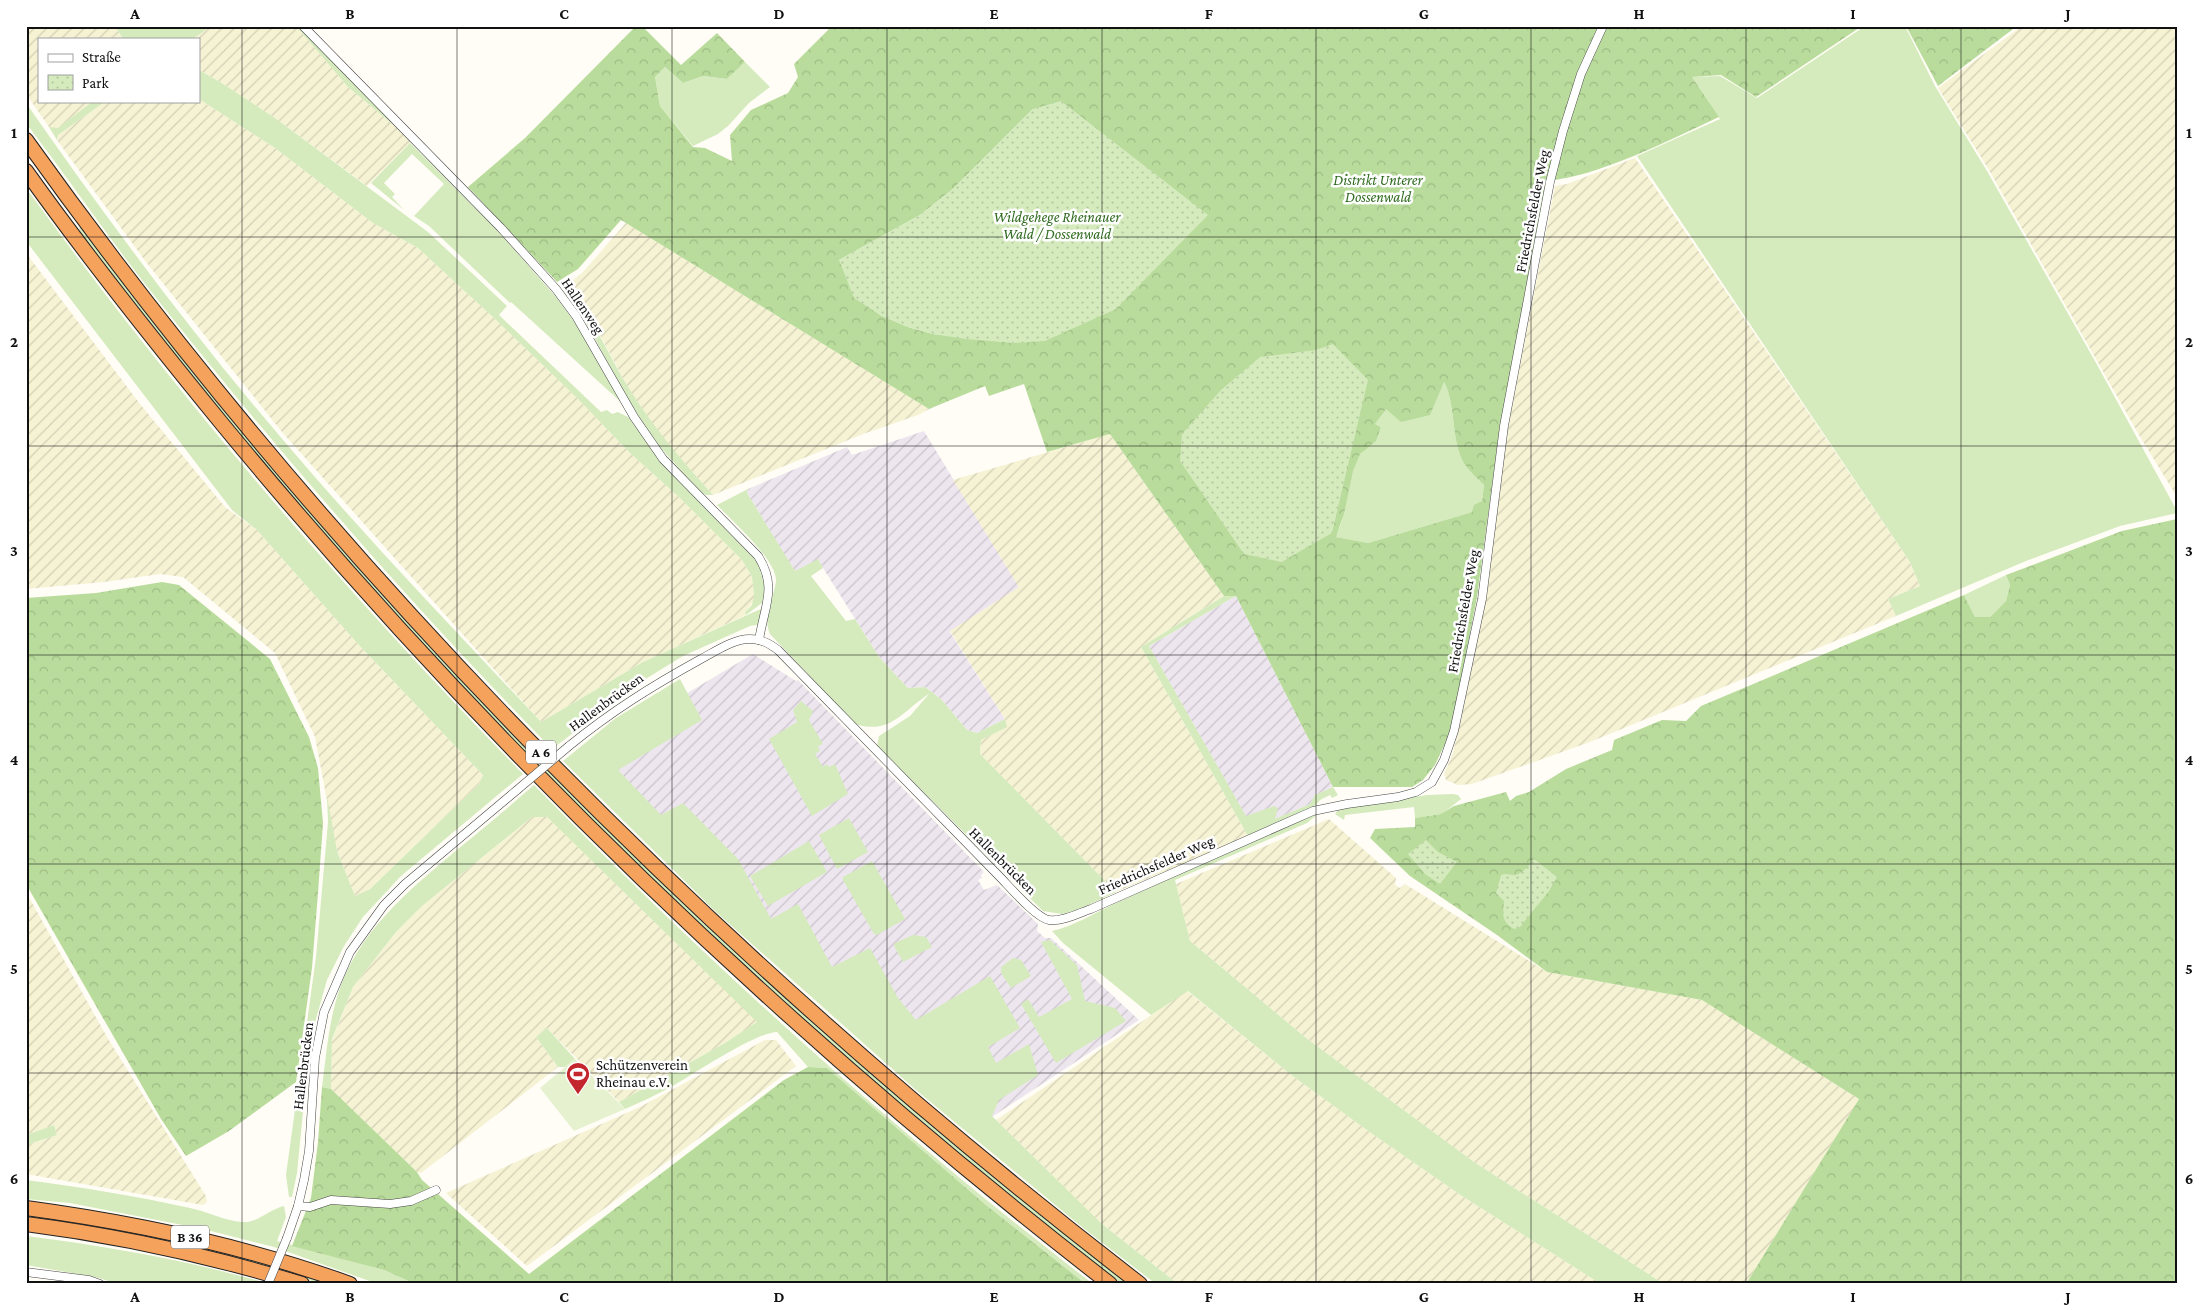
<svg xmlns="http://www.w3.org/2000/svg" width="2203" height="1310" font-family="'Crimson Pro',serif">
<style>
.industrial{fill:url(#industrial-furrows)}
.farmland{fill:url(#farmland-furrows)}
.grass{fill:#d5ebbd}
.forest{fill:url(#forest-crowns);fill-rule:evenodd}
.park{fill:url(#park-dots)}
.pitch{fill:#e6f2cf}
.lines{fill:none;stroke-linecap:round;stroke-linejoin:round}
.street-casing{stroke:#444;stroke-width:9}
.highway-casing{stroke:#222;stroke-width:16}
.street{stroke:#fff;stroke-width:8}
.highway{stroke:#f5a25d;stroke-width:14}
.street-bridge-casing{stroke:#444;stroke-width:9;stroke-linecap:butt}
.street-bridge{stroke:#fff;stroke-width:8}
.grid{fill:none;stroke:#111;stroke-width:1;stroke-opacity:0.55}
.labels{text-anchor:middle;stroke-width:5;stroke-linejoin:round;paint-order:stroke}
.shield{fill:#fff;stroke:#585858;stroke-width:1}
.shield-label{font-size:14px;font-weight:bold;fill:#111}
.park-label{font-size:15px;font-style:italic;fill:#2f6b1f;stroke:#fff}
.street-label{font-size:15px;fill:#111;stroke:#fff}
.poi-label{font-size:15px;fill:#111;stroke:#fff;text-anchor:start}
.neatline{fill:none;stroke:#111;stroke-width:2}
.grid-label{font-size:16px;text-anchor:middle;font-weight:bold;fill:#111}
</style>
<defs>
<pattern id="industrial-furrows" width="10" height="10" patternUnits="userSpaceOnUse" patternTransform="scale(1.25)"><rect width="10" height="10" fill="#eee6ef"/><path d="M-1 1l2-2M0 10L10 0M9 11l2-2" fill="none" stroke="#cbc4cc"/></pattern>
<pattern id="farmland-furrows" width="10" height="10" patternUnits="userSpaceOnUse" patternTransform="scale(1.25)"><rect width="10" height="10" fill="#f6f3d4"/><path d="M-1 1l2-2M0 10L10 0M9 11l2-2" fill="none" stroke="#d2cfb5"/></pattern>
<pattern id="forest-crowns" width="20" height="18" patternUnits="userSpaceOnUse" patternTransform="scale(1.25)"><rect width="20" height="18" fill="#b9dc9c"/><path d="M2 6a3 3 0 1 1 6 0M12 15a3 3 0 1 1 6 0" fill="none" stroke="#9ebc85"/></pattern>
<pattern id="park-dots" width="8" height="8" patternUnits="userSpaceOnUse" patternTransform="scale(1.25)"><rect width="8" height="8" fill="#d5ebbd"/><path d="M2 2h.1M6 6h.1" fill="none" stroke="#b6c8a1" stroke-width="1.8" stroke-linecap="round"/></pattern>
</defs>
<rect width="100%" height="100%" fill="#fffdf5"/>
<g class="industrial">
<polygon points="924,431 1019,587 950,632 1005,719 977,733 967,730 941,699 925,687 908,688 879,657 818,560 795,572 747,493 748,489 847,447 852,455"/>
<polygon points="1236,596 1333,787 1315,795 1310,804 1253,829 1149,646"/>
<polygon points="753,654 796,681 798,680 984,872 981,875 982,878 978,880 984,890 997,885 1038,924 1037,931 1045,938 1051,938 1139,1020 992,1117 595,762 689,692"/>
</g>
<g class="farmland">
<polygon points="26,26 115,26 123,39 39,39 39,101 93,101 57,129 49,127 26,94"/>
<polygon points="211,26 296,26 348,87 410,139 410,143 367,186 275,118 220,82 199,70 199,39 193,39"/>
<polygon points="2022,26 2177,26 2177,497 2139,435 1989,170 1938,88"/>
<polygon points="199,99 275,148 373,223 418,248 495,319 578,399 630,453 680,498 742,560 752,577 754,595 754,601 745,612 746,615 643,662 541,722 282,432 146,262 57,140 58,135 106,101 199,101"/>
<polygon points="1635,158 1910,562 1920,586 1888,599 1896,616 1590,742 1472,784 1458,785 1446,780 1444,774 1452,756 1461,720 1486,598 1508,427 1555,186 1567,184"/>
<polygon points="626,223 929,409 918,415 863,434 713,495 677,455 652,423 629,389 593,322 567,285 583,272"/>
<polygon points="26,253 140,404 225,507 257,530 358,644 483,775 479,784 370,889 355,896 336,848 315,737 275,653 183,577 160,574 104,582 26,589"/>
<polygon points="1110,434 1224,596 1141,647 1248,836 1116,892 980,754 981,740 1006,727 1005,719 950,631 1019,587 953,480"/>
<polygon points="532,817 547,817 758,1022 725,1043 619,1102 547,1028 536,1037 558,1067 421,1173 417,1172 331,1089 332,1040 353,987 396,932 422,906"/>
<polygon points="1329,819 1396,878 1395,885 1400,888 1405,884 1547,972 1702,1000 1859,1099 1746,1284 1664,1284 1474,1162 1306,1038 1190,941 1176,884"/>
<polygon points="26,892 107,1037 206,1196 207,1202 203,1205 26,1174 26,1145 57,1135 54,1125 26,1135"/>
<polygon points="1187,991 1290,1074 1371,1133 1462,1196 1601,1284 1178,1284 1102,1224 996,1120"/>
<polygon points="765,1040 776,1040 796,1066 527,1266 446,1193 640,1107"/>
</g>
<g class="grass">
<polygon points="115,26 211,26 193,39 123,39"/>
<polygon points="296,26 299,26 410,139 348,87"/>
<polygon points="1865,26 1905,26 1935,86 1987,171 2095,361 2177,511 2177,513 2120,526 2026,561 1896,616 1888,599 1920,586 1910,562 1637,156 1720,119 1692,77 1720,76 1757,98"/>
<polygon points="745,62 770,87 749,103 728,126 718,134 693,146 660,106 655,77 665,67 683,83 703,76 727,79"/>
<polygon points="199,70 220,82 275,118 428,232 507,306 499,315 601,412 607,410 612,414 618,412 630,418 660,460 758,563 765,588 762,603 746,615 745,612 752,605 754,595 752,577 742,560 680,498 630,453 578,399 495,319 418,248 373,223 275,148 199,99"/>
<polygon points="93,101 106,101 58,135 57,140 49,127 58,128"/>
<path d="M26,103c81,116 166,231 258,338 82,97 170,188 257,281l102,-60 122,-55 -4,17 -11,2 -67,30 -44,27 -87,66c-147,-150 -284,-309 -414,-474 -38,-50 -74,-102 -112,-152z"/>
<polygon points="410,143 496,229 556,297 581,331 622,403 511,302 510,303 429,226 414,216 444,184 412,154 384,183 395,194 392,197 404,210 371,183"/>
<path d="M26,188c150,207 318,403 497,586l-122,102 -38,41 -19,29 -17,34 -17,60 -13,133 -5,24h-3l-3,-22 30,-218 12,-135 -1,-26 10,55 18,45 15,-7 109,-105 4,-9 -125,-131 -101,-114 -25,-20 -206,-269z"/>
<path d="M81,226c119,155 243,306 376,448 207,221 432,425 672,610 -3,0 -6,0 -8,0 -8,-3 -17,-13 -24,-18 -27,-21 -55,-43 -82,-65 -350,-278 -663,-610 -933,-965l-3,-8z"/>
<path d="M567,285c26,32 41,70 63,105 24,38 53,72 83,105h-7l-7,-4 -39,-44 -17,-24 -20,-32 -35,-65 -25,-35z"/>
<path d="M1444,382c13,25 6,59 21,83 5,7 13,14 19,20l-2,16 -10,11 -104,31 -33,-6c15,-24 8,-60 25,-83 11,-14 14,-6 21,-27l-6,-3 11,-16 54,-19z"/>
<path d="M748,489l-1,4 48,78 23,-12 5,9 -12,8 35,45 9,-2 24,38 29,31 17,-1 16,12 26,31 10,3 28,-14 2,8 -26,13 -1,14 136,138 -36,17 -18,5 -19,-3 -166,-165 2,-10 31,-20 19,-22c-28,18 -38,41 -74,30l-85,-90c-8,-17 4,-35 6,-53 1,-21 -44,-60 -59,-76z"/>
<polygon points="2006,575 2010,585 2006,601 1990,617 1975,617 1964,595"/>
<polygon points="1224,596 1236,596 1149,646 1246,816 1274,806 1278,808 1275,819 1310,804 1315,795 1333,787 1338,795 1332,798 1330,795 1320,800 1316,805 1248,836 1141,647"/>
<polygon points="680,679 702,720 618,770 661,815 683,803 738,859 771,919 798,904 832,967 870,948 898,998 916,1020 990,976 1020,1028 988,1047 996,1063 1029,1044 1038,1075 999,1100 992,1116 1102,1224 1178,1284 1156,1284 1082,1227 916,1090 715,911 563,761 616,718"/>
<polygon points="801,701 813,711 809,720 823,744 818,746 820,751 815,754 823,767 827,764 829,767 835,764 848,794 812,816 769,739 797,722 793,710"/>
<path d="M534,785c175,179 361,347 559,499h-7l-100,-79 -159,-137 -19,-1 -31,-35c-23,1 -83,42 -106,55 -15,8 -30,15 -46,22l-6,-7 106,-59 32,-21 -210,-205h-15l-110,89 -26,26 -43,55 -21,52 -1,50 -9,-2c4,-30 6,-60 15,-90 19,-64 72,-107 121,-148 26,-21 51,-42 76,-64z"/>
<polygon points="1453,794 1458,795 1461,799 1442,814 1415,818 1414,807 1345,815 1344,820 1335,814 1338,810 1347,808 1427,795"/>
<path d="M1318,814l-11,9 -132,57 15,61 116,97 168,124 190,122h-63l-139,-88 -91,-63 -81,-59 -102,-83 -37,24 -88,-72 -11,-12c23,-5 44,-19 66,-29 66,-29 131,-64 200,-88z"/>
<polygon points="849,818 868,852 837,869 819,835"/>
<polygon points="809,841 827,872 768,906 750,876"/>
<polygon points="872,861 905,919 877,935 874,934 843,880 843,877"/>
<polygon points="913,935 926,937 932,947 903,962 894,946 895,943"/>
<polygon points="1050,940 1077,965 1085,1001 1115,1008 1126,1021 1056,1063 1021,1004 1028,999 1039,1017 1072,999 1041,942"/>
<polygon points="1013,958 1021,960 1031,976 1011,988 1001,973 1001,967"/>
<polygon points="547,1028 575,1059 565,1067 558,1067 536,1037"/>
<polygon points="54,1125 57,1135 26,1145 26,1135"/>
<path d="M26,1180c55,7 110,16 164,28 16,3 35,13 52,14 16,1 26,-12 42,-16l2,11 -9,24 107,29 31,14h-37l-104,-37 -71,-18 -133,-26 -44,-4z"/>
<path d="M26,1215l69,9 122,25 117,35h-13c-96,-33 -195,-49 -295,-66z"/>
<path d="M26,1236c82,10 164,25 244,48h-151l-24,-7 -69,-12z"/>
</g>
<g class="forest">
<path d="M636,26h6l39,39 36,-32 28,29 -18,17 -24,-3 -20,7 -18,-16 -10,10 5,29 33,41 12,1 27,13 -2,-26 21,-25 37,-17 10,-16 -4,-13 38,-38h1030l-106,71 -35,-22 -29,2 27,40c-50,23 -118,59 -173,64l-46,245 -23,171 -26,134 -16,34 -12,15 -11,7h-79l-97,-191h-12l-114,-162 -63,18 -23,-68 -35,12 -4,-10 -56,23 -308,-189 -43,49 -21,13 -89,-95 57,-49zM1033,109l-18,234 -82,-9 -25,-7 -28,-12 -41,-55 81,-45 33,-26zM1333,345l-32,205 -20,12 35,-212zM1444,382c13,25 6,59 21,83 5,7 13,14 19,20l-2,16 -8,4 -2,7 -104,31 -32,-6 8,-23 9,-43 7,-17 16,-13 5,-14 -6,-3 11,-15 15,13 29,-7z"/>
<polygon points="1906,26 2017,26 1938,86"/>
<polygon points="2177,519 2177,1284 1746,1284 1859,1099 1702,1000 1547,972 1497,935 1410,876 1370,838 1375,829 1415,827 1415,818 1441,814 1454,806 1506,792 1510,801 1516,796 1529,792 1566,769 1612,750 1614,740 1662,720 1686,721 1701,706 1964,595 1975,617 1990,617 2006,601 2010,585 2006,575 2122,531"/>
<polygon points="162,582 179,585 270,659 309,737 318,768 323,823 318,893 312,968 296,1082 229,1131 186,1156 161,1119 26,884 26,598 96,593"/>
<polygon points="808,1067 827,1068 986,1205 1086,1284 415,1284 384,1270 292,1246 311,1198 318,1142 322,1087 331,1089 417,1172 422,1180 529,1274 784,1080"/>
</g>
<g class="park">
<polygon points="1061,101 1208,215 1116,309 1045,341 1015,343 966,339 933,334 908,327 880,315 854,298 839,260 920,215 953,189 1033,109"/>
<polygon points="1333,344 1368,380 1332,533 1281,562 1244,554 1180,461 1182,434 1221,390 1260,357 1316,350"/>
<polygon points="1426,840 1438,852 1457,862 1440,884 1425,874 1408,854"/>
<path d="M1534,859l23,18 -8,14 -29,36 -6,2c-13,-7 -11,-15 -10,-28l-8,-8 5,-18c6,-2 7,0 13,0 7,0 17,-11 20,-16z"/>
</g>
<polygon class="pitch" points="575,1059 625,1109 574,1131 540,1088"/>
<g class="lines">
<g class="street-casing">
<g id="street">
<path d="M303,26l198,202 55,61 20,27 58,101 29,42 95,97c20,31 6,51 1,84"/>
<path d="M569,746c43,-35 83,-60 132,-87 15,-8 32,-20 49,-20 12,0 20,5 28,11l221,226c10,10 37,42 50,44 13,2 30,-7 42,-11l222,-98 34,-7 51,-7 18,-5 16,-10 12,-22 10,-29 28,-132 22,-173 46,-244 13,-51 18,-57 22,-48"/>
<polyline points="298,1206 310,1207 331,1200 390,1204 411,1201 436,1190"/>
<polyline points="287,1238 298,1206 304,1180 309,1151 315,1058 324,1012 350,952 384,905 405,884 517,790"/>
<polyline points="26,1272 89,1280 100,1284"/>
</g>
</g>
<g class="highway-casing">
<g id="highway">
<path d="M26,140c311,435 691,818 1114,1144"/>
<path d="M26,171c62,87 129,171 197,254 262,318 561,606 887,859"/>
<path d="M26,1208c111,15 220,38 324,76"/>
<path d="M26,1224c94,12 185,32 276,60"/>
</g>
</g>
<use href="#street" class="street"/>
<use href="#highway" class="highway"/>
<g class="street-bridge-casing">
<g id="street-bridge">
<polyline points="517,790 569,746"/>
<polyline points="268,1284 287,1238"/>
</g>
</g>
<use href="#street-bridge" class="street-bridge"/>
</g>
<path class="grid" d="M242,26v1258M457,26v1258M672,26v1258M887,26v1258M1102,26v1258M1316,26v1258M1531,26v1258M1746,26v1258M1961,26v1258M26,237h2151M26,446h2151M26,655h2151M26,864h2151M26,1073h2151"/>
<defs>
<g id="stadium-pin" transform="scale(1.25)"><path d="M0 17L-7.5 6A9.5 9.5 0 1 1 7.5 6Z" fill="#c4262e" stroke="#fff"/><path d="M0-5a6.5 5 0 1 0 0 10a6.5 5 0 1 0 0-10ZM-3.5-1.8h7v3.6h-7Z" fill="#fff"/></g>
</defs>
<g fill-rule="evenodd">
<use href="#stadium-pin" x="578" y="1074"/>
</g>
<g class="labels">
<g class="shield">
<rect x="526" y="740.5" width="30" height="23" rx="4"/>
<rect x="171" y="1225.5" width="38" height="23" rx="4"/>
</g>
<g class="shield-label">
<text x="541" y="757">A 6</text>
<text x="190" y="1242">B 36</text>
</g>
<g class="park-label">
<text x="1378" y="185">Distrikt Unterer<tspan x="1378" dy="17">Dossenwald</tspan></text>
<text x="1057" y="222">Wildgehege Rheinauer<tspan x="1057" dy="17">Wald / Dossenwald</tspan></text>
</g>
<g class="street-label">
<text transform="translate(1532 211) rotate(-79)" y="5">Friedrichsfelder Weg</text>
<text transform="translate(583 306) rotate(56)" y="5">Hallenweg</text>
<text transform="translate(1463 611) rotate(-80)" y="5">Friedrichsfelder Weg</text>
<text transform="translate(606 702) rotate(-36)" y="5">Hallenbrücken</text>
<text transform="translate(1003 861) rotate(45)" y="5">Hallenbrücken</text>
<text transform="translate(1156 865) rotate(-24)" y="5">Friedrichsfelder Weg</text>
<text transform="translate(303 1066) rotate(-83)" y="5">Hallenbrücken</text>
</g>
<g class="poi-label">
<text x="596" y="1070">Schützenverein<tspan x="596" dy="17">Rheinau e.V.</tspan></text>
</g>
</g>
<rect width="2203" height="1310" fill="none" stroke="#ffffff" stroke-width="55"/>
<rect x="38" y="38" width="162" height="65" fill="#ffffff" stroke="#a0a0a0"/>
<rect x="48" y="54" width="25" height="8" fill="#ffffff" stroke="#a0a0a0"/>
<text x="82" y="62" font-size="15" fill="#111111">Straße</text>
<rect x="48" y="75" width="25" height="15" fill="url(#park-dots)" stroke="#a0a0a0"/>
<text x="82" y="88" font-size="15" fill="#111111">Park</text>
<rect x="28" y="28" width="2148" height="1254" class="neatline"/>
<g class="grid-label">
<text x="135" y="19">A</text>
<text x="350" y="19">B</text>
<text x="564" y="19">C</text>
<text x="779" y="19">D</text>
<text x="994" y="19">E</text>
<text x="1209" y="19">F</text>
<text x="1424" y="19">G</text>
<text x="1639" y="19">H</text>
<text x="1853" y="19">I</text>
<text x="2068" y="19">J</text>
<text x="14" y="138">1</text>
<text x="2189" y="138">1</text>
<text x="14" y="347">2</text>
<text x="2189" y="347">2</text>
<text x="14" y="556">3</text>
<text x="2189" y="556">3</text>
<text x="14" y="765">4</text>
<text x="2189" y="765">4</text>
<text x="14" y="974">5</text>
<text x="2189" y="974">5</text>
<text x="14" y="1184">6</text>
<text x="2189" y="1184">6</text>
<text x="135" y="1302">A</text>
<text x="350" y="1302">B</text>
<text x="564" y="1302">C</text>
<text x="779" y="1302">D</text>
<text x="994" y="1302">E</text>
<text x="1209" y="1302">F</text>
<text x="1424" y="1302">G</text>
<text x="1639" y="1302">H</text>
<text x="1853" y="1302">I</text>
<text x="2068" y="1302">J</text>
</g>
</svg>
